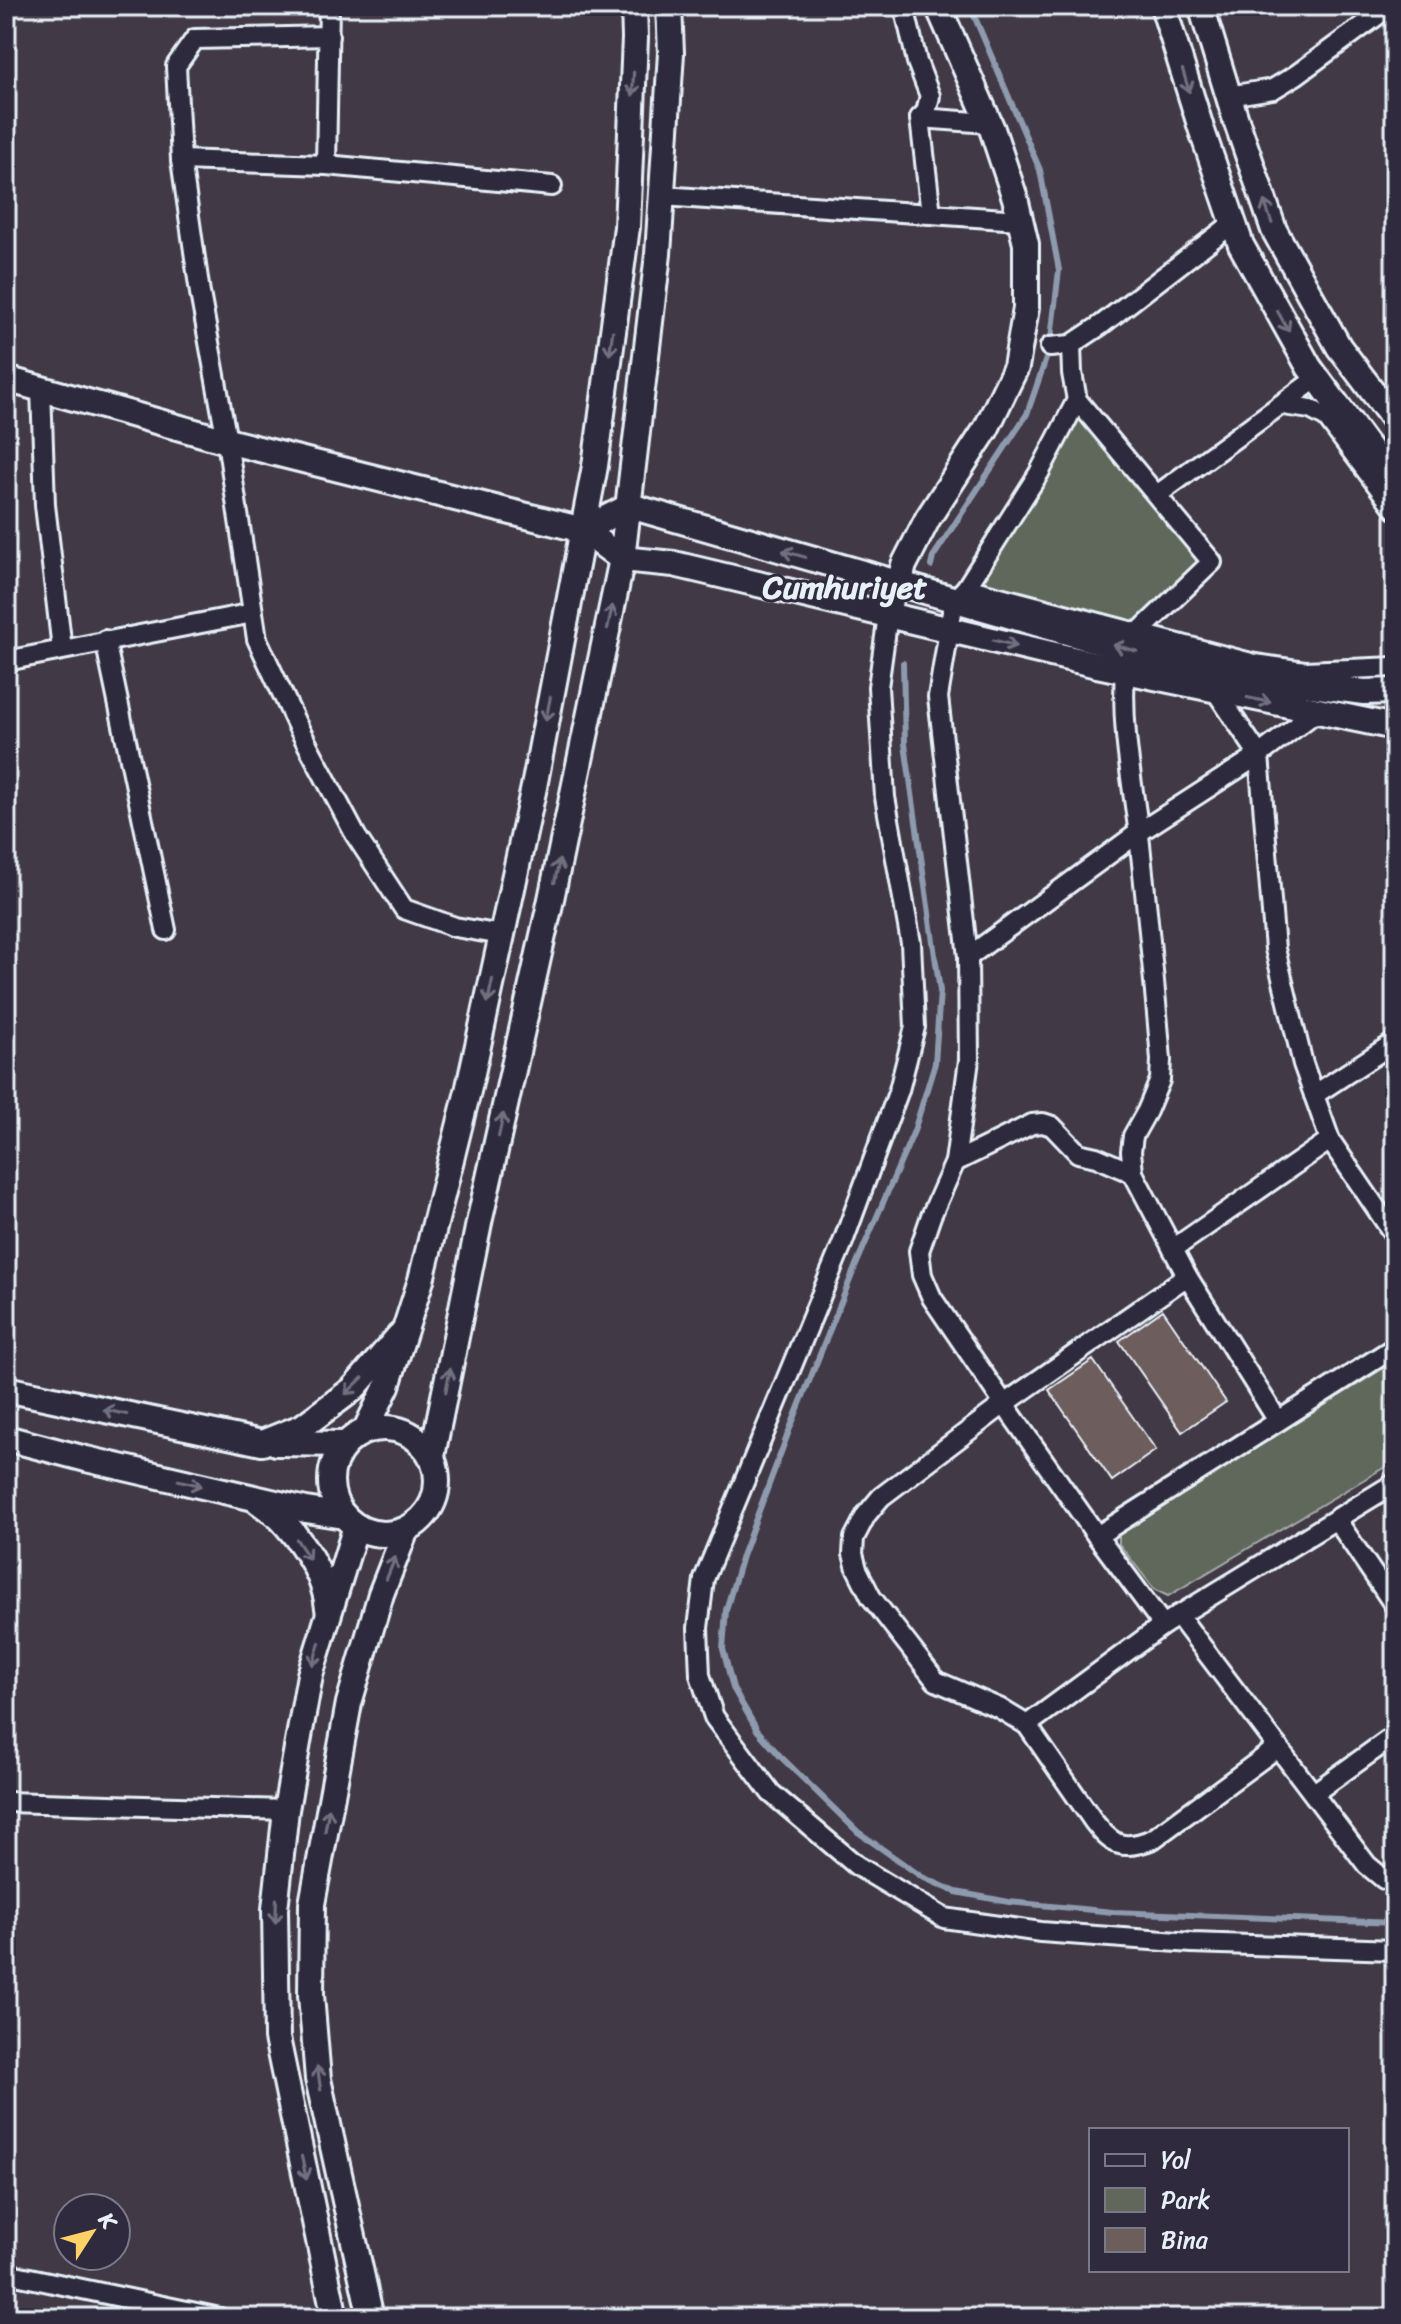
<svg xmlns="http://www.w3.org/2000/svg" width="1401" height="2324" font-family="Sriracha,sans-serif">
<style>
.green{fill:#61685b;stroke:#a4acaa;stroke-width:2}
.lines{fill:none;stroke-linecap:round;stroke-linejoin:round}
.stream{stroke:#8e9bae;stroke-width:6}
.building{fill:#6d5d5b;stroke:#e8f1f8;stroke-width:2}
.street-casing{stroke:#e8f1f8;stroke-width:24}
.secondary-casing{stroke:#e8f1f8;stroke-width:30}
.street{stroke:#2f2a3d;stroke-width:18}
.secondary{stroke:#2f2a3d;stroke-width:24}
.oneway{stroke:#70707e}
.labels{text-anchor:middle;stroke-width:6;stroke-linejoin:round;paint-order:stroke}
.district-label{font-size:32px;font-weight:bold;fill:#e8f1f8;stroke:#2f2a3d}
</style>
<rect width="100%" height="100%" fill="#423946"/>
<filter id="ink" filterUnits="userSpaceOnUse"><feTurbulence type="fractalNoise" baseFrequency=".0125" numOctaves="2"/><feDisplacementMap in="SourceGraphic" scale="16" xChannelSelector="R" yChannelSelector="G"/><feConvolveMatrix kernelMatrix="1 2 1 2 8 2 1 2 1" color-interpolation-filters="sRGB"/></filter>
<g filter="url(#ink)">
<g class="green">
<polygon points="1078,408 1207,563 1138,630 973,585"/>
<polygon points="1395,1361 1395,1461 1168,1596 1155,1590 1119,1544 1119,1534"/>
</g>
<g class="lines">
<g class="stream">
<polyline points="931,566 933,557 1027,414 1050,347 1059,270 1040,170 970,6"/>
<polyline points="903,663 905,744 940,991 935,1063 914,1131 856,1265 789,1431 742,1556 726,1610 723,1649 733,1688 757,1730 780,1756 858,1832 922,1877 956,1892 1009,1902 1113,1912 1395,1923"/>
</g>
</g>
<g class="building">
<polygon points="1163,1310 1226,1402 1182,1432 1119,1341"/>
<polygon points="1093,1360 1156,1450 1112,1481 1049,1390"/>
</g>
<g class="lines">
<g class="street-casing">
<g id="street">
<polyline points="904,6 917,62 930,96 926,112 920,118 931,214"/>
<polyline points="329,36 195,39 176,66 181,160 200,293 227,441 257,639 296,723 356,836 404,909 455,927 502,935"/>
<polyline points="1228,96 1273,89 1296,75 1390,6"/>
<polyline points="920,118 989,123"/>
<polyline points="181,160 326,165 552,186"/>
<polyline points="326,165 329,6"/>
<polyline points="662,196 1020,220"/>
<polyline points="1071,345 1072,373 1077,400 1212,562 1138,633"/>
<polyline points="1050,347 1071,345 1101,325 1233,223"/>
<polyline points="41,389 45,505 62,649"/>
<polyline points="1077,400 1039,473 966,588 1255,664 1305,671 1395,667"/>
<polyline points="1283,405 1310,409 1327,418 1395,509"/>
<polyline points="1157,495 1317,378"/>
<polyline points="899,584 888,615 878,687 885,797 911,943 915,1027 899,1090 843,1242 704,1579 698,1628 700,1675 714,1717 771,1793 856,1865 944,1918 1041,1932 1192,1943 1395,1950"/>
<polyline points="966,588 954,600 938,697 968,957 969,1060 955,1162 931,1216 919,1251 922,1275 932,1298 1004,1404 1097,1536 1163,1625"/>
<polyline points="105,640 166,930"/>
<polyline points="6,661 253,613"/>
<path d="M1125,671c-4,56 7,109 14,164 8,75 16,150 22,225l-1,20 -13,31 -14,25 -2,15 2,22 54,103 91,145"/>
<polyline points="1215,690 1259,755 1275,949 1303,1064 1330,1140 1395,1236"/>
<polyline points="968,957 1138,833 1259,755 1316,712"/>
<polyline points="1314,1095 1395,1042"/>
<polyline points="955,1162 1032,1124 1043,1123 1052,1126 1078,1153 1096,1157 1133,1173"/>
<polyline points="1173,1249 1330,1140"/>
<path d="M1187,1276l-183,128 -123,93 -15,18 -12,23 -1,16 4,15 14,28 65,84 63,27 28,17 67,97c19,24 29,29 59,17l125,-92"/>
<polyline points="1336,1519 1395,1606"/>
<polyline points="1097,1536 1395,1347"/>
<polyline points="1178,1615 1367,1865 1384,1879 1395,1882"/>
<polyline points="1027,1725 1163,1625 1395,1483"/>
<polyline points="1314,1793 1395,1735"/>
<polyline points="6,1802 286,1810"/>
<polyline points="6,2273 220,2318"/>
</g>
</g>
<g class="secondary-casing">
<g id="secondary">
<polyline points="1163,6 1201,128 1241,245 1309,367 1395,484"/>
<polyline points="1201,6 1235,117 1274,230 1339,347 1395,421"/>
<polyline points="6,379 227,441 583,530 622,559 674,564 1097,665 1395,727"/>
<polyline points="583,530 630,506 1133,651 1235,675 1364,692 1395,691"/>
<polyline points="899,584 904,565 928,518 986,429 1016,367 1026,308 1026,244 1015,198 992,129 938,6"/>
<polyline points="6,1389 262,1443 302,1427 353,1389 399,1336"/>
<circle cx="384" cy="1481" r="53"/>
<polyline points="365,1431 387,1386 421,1280 469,1087 534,787 595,466 627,227 635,38 634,6"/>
<polyline points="6,1438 86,1459 306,1510 344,1516"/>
<polyline points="276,1443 345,1444"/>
<polyline points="432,1456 479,1223 550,904 622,559 658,254 671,53 669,6"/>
<path d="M259,1502c8,6 18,12 25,20 21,24 41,55 44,86"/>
<polyline points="335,2318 277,2038 275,1909 286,1810 310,1675 356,1526"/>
<polyline points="371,2318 318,2079 311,1995 312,1904 349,1703 381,1594 406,1530"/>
</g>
</g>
<use href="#street" class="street"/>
<use href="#secondary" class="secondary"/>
</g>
<defs><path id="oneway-shaft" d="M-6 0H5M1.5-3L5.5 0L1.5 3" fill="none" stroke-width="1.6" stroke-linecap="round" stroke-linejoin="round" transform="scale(2)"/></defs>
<g class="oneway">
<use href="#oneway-shaft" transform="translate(1186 81) rotate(73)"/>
<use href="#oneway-shaft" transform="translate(633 84) rotate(93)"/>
<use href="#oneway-shaft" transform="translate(1268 212) rotate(-109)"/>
<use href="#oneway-shaft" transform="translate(1283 321) rotate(61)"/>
<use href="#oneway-shaft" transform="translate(611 343) rotate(98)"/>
<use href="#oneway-shaft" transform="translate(794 554) rotate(-164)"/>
<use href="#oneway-shaft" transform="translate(610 617) rotate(-78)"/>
<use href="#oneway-shaft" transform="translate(1005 643) rotate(14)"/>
<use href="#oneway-shaft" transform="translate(1125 648) rotate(-165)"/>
<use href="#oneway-shaft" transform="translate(1259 700) rotate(12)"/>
<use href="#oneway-shaft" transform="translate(548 709) rotate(101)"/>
<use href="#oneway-shaft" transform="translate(557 871) rotate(-78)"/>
<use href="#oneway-shaft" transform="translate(490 991) rotate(102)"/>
<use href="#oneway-shaft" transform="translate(501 1125) rotate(-78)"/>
<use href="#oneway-shaft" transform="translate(448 1380) rotate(-79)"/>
<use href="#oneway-shaft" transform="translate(354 1386) rotate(136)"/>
<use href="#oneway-shaft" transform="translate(115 1412) rotate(-168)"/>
<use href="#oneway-shaft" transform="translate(190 1483) rotate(13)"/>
<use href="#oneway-shaft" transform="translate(303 1549) rotate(56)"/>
<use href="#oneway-shaft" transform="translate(391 1568) rotate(-68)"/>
<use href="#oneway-shaft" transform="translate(316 1654) rotate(107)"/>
<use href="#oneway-shaft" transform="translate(327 1820) rotate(-80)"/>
<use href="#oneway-shaft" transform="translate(276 1911) rotate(92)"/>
<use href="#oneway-shaft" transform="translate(319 2078) rotate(-98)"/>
<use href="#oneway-shaft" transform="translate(304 2168) rotate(78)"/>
</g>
</g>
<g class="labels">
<g class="district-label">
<text x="845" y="598">Cumhuriyet</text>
</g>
</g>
<rect width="1401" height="2324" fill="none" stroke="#2f2a3d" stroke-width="32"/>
<rect x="16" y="16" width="1369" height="2292" fill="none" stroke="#e8f1f8" stroke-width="3" filter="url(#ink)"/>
<rect x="1089" y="2128" width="260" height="144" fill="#2f2a3d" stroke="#797a88" stroke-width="2"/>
<rect x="1105" y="2154" width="40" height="12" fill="#2f2a3d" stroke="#797a88" stroke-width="2"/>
<text x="1161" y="2168" font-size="24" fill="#e8f1f8">Yol</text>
<rect x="1105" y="2188" width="40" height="24" fill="#61685b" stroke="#797a88" stroke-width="2"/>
<text x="1161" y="2208" font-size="24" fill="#e8f1f8">Park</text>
<rect x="1105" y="2228" width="40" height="24" fill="#6d5d5b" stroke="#797a88" stroke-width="2"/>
<text x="1161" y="2248" font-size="24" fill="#e8f1f8">Bina</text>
<g transform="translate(92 2232) rotate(54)"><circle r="38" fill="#2f2a3d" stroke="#797a88" stroke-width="2"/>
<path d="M0-6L14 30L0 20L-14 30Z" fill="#ffd166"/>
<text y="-12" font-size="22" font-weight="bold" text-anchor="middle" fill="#e8f1f8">K</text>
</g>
</svg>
